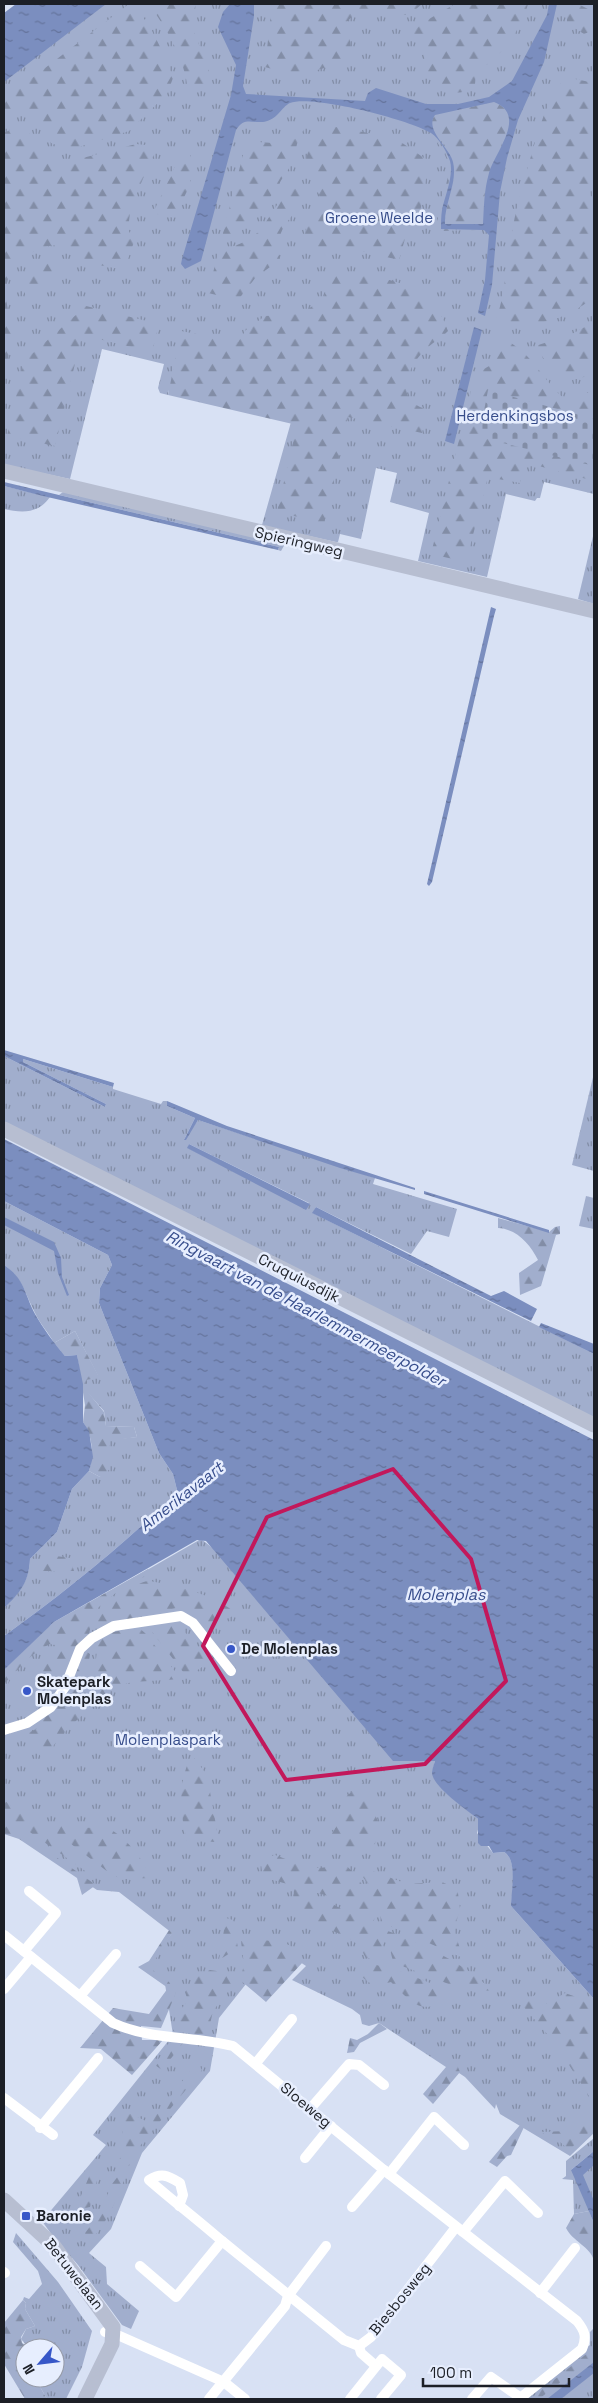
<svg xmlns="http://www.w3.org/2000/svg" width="598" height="2403" font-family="'Space Grotesk',sans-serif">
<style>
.grass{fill:url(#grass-tufts);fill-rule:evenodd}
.forest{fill:url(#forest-firs)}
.cemetery{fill:url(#cemetery-stones)}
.garden{fill:#a1aecd}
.water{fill:url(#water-ripples);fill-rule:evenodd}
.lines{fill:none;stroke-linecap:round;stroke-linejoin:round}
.street{stroke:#fff;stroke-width:10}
.secondary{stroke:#b7bed1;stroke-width:15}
.marked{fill:none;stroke:#c2185b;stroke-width:4;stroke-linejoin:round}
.poi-dot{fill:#3757c8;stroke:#e7eefe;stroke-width:2}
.labels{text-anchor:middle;stroke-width:5;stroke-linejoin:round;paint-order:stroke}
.park-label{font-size:15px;fill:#364c8a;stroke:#e7eefe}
.street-label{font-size:15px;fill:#1c1f26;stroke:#e7eefe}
.poi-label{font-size:15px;font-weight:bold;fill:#1c1f26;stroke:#e7eefe;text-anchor:start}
.water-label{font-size:16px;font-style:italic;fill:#374d8c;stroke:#e7eefe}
</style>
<defs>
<pattern id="grass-tufts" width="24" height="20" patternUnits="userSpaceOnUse" patternTransform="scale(1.25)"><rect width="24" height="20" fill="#a1aecd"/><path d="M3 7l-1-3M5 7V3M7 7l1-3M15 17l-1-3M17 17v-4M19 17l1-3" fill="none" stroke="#828da6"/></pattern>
<pattern id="forest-firs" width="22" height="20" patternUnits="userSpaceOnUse" patternTransform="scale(1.25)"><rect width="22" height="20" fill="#a1aecd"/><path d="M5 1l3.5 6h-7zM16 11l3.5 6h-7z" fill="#828da6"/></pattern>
<pattern id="cemetery-stones" width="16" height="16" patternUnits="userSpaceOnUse" patternTransform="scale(1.25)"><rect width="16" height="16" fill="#a1aecd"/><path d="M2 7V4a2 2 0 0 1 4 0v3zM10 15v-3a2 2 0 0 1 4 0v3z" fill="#828da6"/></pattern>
<pattern id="water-ripples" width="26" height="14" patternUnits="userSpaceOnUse" patternTransform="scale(1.25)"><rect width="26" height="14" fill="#7b8ebf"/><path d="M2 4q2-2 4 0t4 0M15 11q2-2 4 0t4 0" fill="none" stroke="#64739b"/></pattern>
</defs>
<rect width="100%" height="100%" fill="#d8e1f4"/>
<g class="grass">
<polygon points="104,4 594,4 594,494 544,482 540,498 537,498 535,501 506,494 487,577 418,561 429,513 390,502 397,473 376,468 361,539 340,534 338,542 336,542 264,526 262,525 291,422 169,390 168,395 160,393 158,388 164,364 102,349 70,479 4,465 4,80"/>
<path d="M4,486l46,11c-12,17 -28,16 -46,12z"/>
<polygon points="63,492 285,544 281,551 278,550 279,547 59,495"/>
<polygon points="594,532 594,604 578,599"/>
<path d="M4,1056l101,51 1,-3 -83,-42v-3l90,28v2l48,15 2,-3h4v5l28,12 -11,22 14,-20 177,58 -2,6 84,25 -8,28 -22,-6 -16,23 -95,-47 -3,6 281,141v67l-590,-295zM189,1144l120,59 -3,6 -118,-61z"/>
<polygon points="594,1073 594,1171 572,1165"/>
<polygon points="586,1196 594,1198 594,1229 579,1226"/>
<path d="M4,1201l104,54 4,10 -12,23 -1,15 60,150 14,21 4,16c-4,12 -20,22 -29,30 -46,42 -94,80 -144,116v-28c15,-16 25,-26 26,-49l27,-27 15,-43 17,-18 11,6 8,-37 29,-3 -3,-10 -28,-1 -2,-15 -17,-19v-12l11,-4 -23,-45 -21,12c-5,-10 -14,-19 -19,-30 -10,-19 -12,-35 -31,-48z"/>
<path d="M201,1539l13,10 82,97 139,115 -3,12 17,22 29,24 2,4 -3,10 16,20 11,-1c14,8 8,40 7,54l83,93v134l-24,23 -70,-42 -4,-10 -1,5 -30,-32 -15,-10h-4l-67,-44 -10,3 -7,-2 -2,-9 -8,-6 -60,-29 14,-14 -6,-4 -54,22 -27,34 -9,53 -68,82 -31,76 -22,24 17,14 1,17 32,27 -8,18 -9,-4 -44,-60 -6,-7 -3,1 -27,-38 64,-76 -13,-10 80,-100 -8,-51 -18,-17 25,-34 -53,-41 -22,-2 -93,-62v-158l44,-43z"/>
<polygon points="594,2138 594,2151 571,2170 594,2161 594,2223 589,2211 574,2214 573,2180 562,2179 566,2176 566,2161"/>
<polygon points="16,2233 58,2282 92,2331 82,2367 66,2399 47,2399 35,2378 55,2378 55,2348 29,2348 21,2339 26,2329 35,2326 25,2309 26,2303 23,2300 24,2297 29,2299 42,2284 38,2271 13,2242"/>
<polygon points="594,2328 594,2399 524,2399 590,2345 590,2332"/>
</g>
<g class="forest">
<path d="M129,4c17,7 38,56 44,74l-6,16 -38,37 -60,19 -18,-7 -20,-33h-6l-21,9v-16l7,-9z"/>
<path d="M149,4h47l-4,23 17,43 -7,20 -14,1c-3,-33 -21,-61 -39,-87z"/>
<path d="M272,4h150l-13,11h-8l-26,-6 -18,2 -10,11 5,32c-26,19 -57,23 -87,13z"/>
<path d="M455,4h73c-7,27 -28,54 -52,68l-1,12c-14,15 -28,7 -44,2l1,-5 -6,-7 -2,-27 -14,-12 12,-12z"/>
<polygon points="573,4 578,4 594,12 594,30 584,34 567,23 567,12"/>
<path d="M566,77l28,6v100l-4,8 4,30v76c-28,23 -58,31 -94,26l-4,-2c9,-28 10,-54 15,-83 5,-33 15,-64 24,-96 7,-23 15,-47 31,-65z"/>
<path d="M494,102c10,4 14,9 16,19l-25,70 -2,33h-38c0,-20 13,-43 8,-63 -3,-12 -14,-22 -20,-33l-1,6 12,16 7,18 -10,61 36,1 -37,1c-8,-20 11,-45 8,-66 -1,-17 -26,-32 -13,-50z"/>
<path d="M320,124l75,14 32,22 1,7 -10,57 -8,-3 -11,39 -55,-13 -35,2c-11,-18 3,-30 11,-46 0,-12 -5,-19 -10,-30 -9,-17 3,-34 10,-49z"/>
<path d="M20,125h4l18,29 14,11 80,-21 10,1 7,4 1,5 -20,45 -4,14 -2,16 6,13 -10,28 -40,-8c-19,-36 -72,-7 -77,21 -3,15 1,32 8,45l-11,47v-242z"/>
<path d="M305,126l-8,18 -4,18 -39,60 -16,10 -16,5 22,-86 6,-9c10,-1 20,3 30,-1 9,-4 15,-11 25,-15z"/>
<polygon points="183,149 190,149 190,185 174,218 153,213"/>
<path d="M296,176c22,21 -7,37 -15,57 -3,10 -3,18 -1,27l-24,17 -18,23 -30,-7 10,-40 26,-11 16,-11z"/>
<path d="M48,260h10l11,7 -40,35c-13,-21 0,-33 19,-42z"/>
<path d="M331,272c47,5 101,6 117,59 -7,8 -17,12 -24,20 -12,12 -27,37 -11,52 4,3 10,5 14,7l-5,23 -74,-16 -24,106 -47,-11 20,-87 -129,-30 13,-64 57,11 8,-12 19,-14 36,-2 23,-16z"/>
<polygon points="86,306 159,324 152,352 82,335 55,446 7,436 24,361"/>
<path d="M594,322v51c-36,16 -39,1 -59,-27l35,-11z"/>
<path d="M503,339c31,14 39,42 64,62h7l20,-12v92l-70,-19 -4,21 -32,-6 -22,85 -35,-8 40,-163 9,-3 2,-18 9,-5 4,-24z"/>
<path d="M498,1218l51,14 6,-5 5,-1v8l-4,1 -15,51 -21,9 -1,-22 19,-13c-8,-16 -21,-31 -40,-32z"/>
<path d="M75,1331l24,46 -12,3v11l17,21 2,14 28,1 3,10 -28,4 1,28 -10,8 -11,-6c5,-17 4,-34 -6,-49l2,-17 -8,-50 -12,1 -11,-13z"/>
<polygon points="42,1554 70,1558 74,1571 36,1571"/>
<path d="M148,1569l3,4 -33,18 -25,21 -4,23 -38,65 -6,5 2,-16 -13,-18 4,-7 16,-9 1,-10 -5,-1c-20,9 -31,25 -46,40v-14l50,-48z"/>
<path d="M148,1581c29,4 67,14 89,33l-21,10 -9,10 -12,-16 -19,-10 -68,16 -11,6c0,-5 0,-12 2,-16 5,-13 36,-31 49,-33z"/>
<polygon points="168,1618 185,1622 184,1631 206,1660 202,1667 187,1677 149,1628 148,1624"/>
<polygon points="131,1628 139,1628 145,1633 181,1679 133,1682 117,1686 94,1704 91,1699 98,1643 110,1633"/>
<polygon points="87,1652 90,1654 81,1716 59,1738 42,1762 37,1745 26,1734 42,1726 40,1719 83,1654"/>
<path d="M192,1755l15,20 12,67 -32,-1c-7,-29 -10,-59 5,-86z"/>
<path d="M363,1783l8,16 1,10 6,12 -3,23 -20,5 -21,2 -8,-9c4,-7 12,-16 14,-24 4,-23 4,-20 23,-35z"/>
<polygon points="4,1800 110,1883 91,1875 24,1828 4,1818"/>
<path d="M62,1821c17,11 24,5 42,7 17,1 42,35 47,50l-29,1 -10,-4 -62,-47 6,-6z"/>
<polygon points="4,1825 36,1843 96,1885 82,1895 77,1878 19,1839 4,1834"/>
<path d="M275,1855c13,5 27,10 41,13 10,1 22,-5 31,-1 11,6 30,41 27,54l-46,-25 -65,-19 -2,-13 3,-6z"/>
<polygon points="373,1871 407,1884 442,1882 455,1888 458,1893 460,1909 454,1930 463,1958 383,1923 368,1884 360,1873"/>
<path d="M294,1889l25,8 57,30 5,8 5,23 -2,3 -18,-3c-4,-7 -7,-14 -14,-18 -24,-16 -61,-12 -58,-51z"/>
<polygon points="226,1918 233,1920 238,1948 219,1960"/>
<polygon points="169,1930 172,1933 150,1968 169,1982 176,1993 161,2028 141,2026 142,2040 163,2040 132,2075 101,2049 80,2048 113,2008 149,2014 168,1988 138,1967 149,1961"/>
<path d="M385,1930c32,11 85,36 107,61l-33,-3 -62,-24 -4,-3z"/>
<path d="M260,1940c18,1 37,2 43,22l-37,40 -26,-22 4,-15 -3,-24z"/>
<path d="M356,1962l33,5 67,26c-32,23 -39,16 -65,-11l-16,4c-12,-7 -17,-11 -19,-24z"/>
<polygon points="210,1970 223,1972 234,1983 213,2011 208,2033 204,2036 173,2031 176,2015 188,2001 185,1992 201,1973"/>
<polygon points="565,1993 582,1999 594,2015 594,2104 555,2043 522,2005 535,1995 547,2004"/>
<polygon points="379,2023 387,2029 360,2043 354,2052 347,2053 350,2038 357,2040 368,2034"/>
<polygon points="170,2041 183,2043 162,2070 155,2065"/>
<polygon points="197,2062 202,2070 135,2152 129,2166 116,2167 126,2145 121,2127 129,2113 150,2123"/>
<polygon points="457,2065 460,2072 433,2104 423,2094 446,2067"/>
<polygon points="590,2111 594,2112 594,2128 569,2150 559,2141 540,2132 568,2131"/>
<polygon points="520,2125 524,2127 511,2155 507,2156 497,2167 489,2162"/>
<polygon points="91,2172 99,2173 90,2207 75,2210"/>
<path d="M119,2175l6,3c-10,24 -18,47 -37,65l-3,-10 14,-18 13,-31z"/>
<path d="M589,2211l5,12v38c-3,-14 -22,-20 -28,-33l8,-14z"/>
<polygon points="23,2300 26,2303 25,2309 35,2326 26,2329 21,2337 22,2343 29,2348 25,2348 25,2378 35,2378 47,2399 25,2399 4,2364 4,2323"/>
<polygon points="594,2348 594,2356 539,2399 530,2399"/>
</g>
<polygon class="cemetery" points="488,390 594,419 594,466 479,437"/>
<circle class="garden" cx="27" cy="1691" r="20"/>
<g class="water">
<polygon points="16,4 106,4 4,82 4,13"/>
<path d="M230,4h24v12l-11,70 3,8 119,7 3,-8 8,-5 50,16h32l31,-7 23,-16 35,-66 2,-11h8l-13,58 -26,58 -11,38 -7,34 -8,93 -7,31 -7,-3 7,-33 4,-45 -5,-5 -43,-1c0,-6 0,-13 1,-19 3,-15 12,-34 8,-49 -3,-9 -11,-23 -19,-28 -20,-13 -120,-39 -141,-30 -9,4 -12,17 -27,19 -12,1 -19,-5 -27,8l-35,131 -16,8 -4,-5 1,-5 49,-164 5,-30 -18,-38 5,-15zM494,102c34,13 1,50 -5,71 -5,17 -5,34 -6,51h-38c-1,-20 13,-42 8,-62 -3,-14 -29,-32 -18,-47z"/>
<polygon points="474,327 482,330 454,444 445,441"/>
<polygon points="4,482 279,547 278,550 43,496 4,486"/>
<polygon points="491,607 496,609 494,616 432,882 429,886 427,884"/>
<polygon points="4,1050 114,1083 113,1087 23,1059 23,1062 106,1104 105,1107 4,1056"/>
<polygon points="167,1101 227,1126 415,1188 415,1190 340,1168 198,1120 186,1140 184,1140 195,1118 167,1106"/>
<path d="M4,1139l590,301v559l-83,-93c0,-14 7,-46 -7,-54l-11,1 -4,-7h-8l-3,-3v-24c-11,-9 -45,-32 -46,-46 0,-3 2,-9 3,-12h-42l-187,-220 -9,-1 -143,82 -50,48v-34c50,-36 98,-74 144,-116 9,-8 25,-18 29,-30l-4,-16 -14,-21 -60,-150 1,-15 12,-23 -4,-10 -104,-54z"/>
<polygon points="189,1144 310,1204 306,1210 187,1148"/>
<polygon points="424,1191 549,1230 549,1233 424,1194"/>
<polygon points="316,1207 491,1296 504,1291 537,1309 531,1321 312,1213"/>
<polygon points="4,1217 54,1242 61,1258 62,1277 69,1295 67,1296 58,1273 54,1251 4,1225"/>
<path d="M4,1265c21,14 20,28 31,49 8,14 19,29 30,42l12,-1 6,29v38l6,9 4,26 -4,14 -17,18 -15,43 -27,27c-1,23 -10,34 -26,49z"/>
<polygon points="541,1323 594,1344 594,1354 539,1327"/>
<polygon points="594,2151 594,2165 583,2175 594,2201 594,2223 571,2170"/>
<polygon points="594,2362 594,2373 561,2399 547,2399"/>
</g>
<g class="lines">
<g class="street">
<polyline points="4,1730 27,1723 51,1707 65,1687 80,1649 92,1638 114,1626 181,1616 193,1623 231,1671"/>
<path d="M4,1935l109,88c37,17 81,13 120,23l151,124 193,151c8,10 10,16 5,28l-63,50"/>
<polyline points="24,1951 56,1913 29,1891"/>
<polyline points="4,1989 31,1957"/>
<polyline points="80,1996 116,1954"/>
<polyline points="256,2063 292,2019"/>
<polyline points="4,2098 53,2135"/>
<polyline points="310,2109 349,2064 359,2065 384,2085"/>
<polyline points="40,2128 98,2058"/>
<polyline points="305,2158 331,2126"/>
<polyline points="389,2174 434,2117 464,2145"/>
<path d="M179,2206l4,-11 -3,-12c-12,-7 -18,-11 -31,-3 24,21 49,40 73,61l122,99 15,6 12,-9 85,-110"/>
<polyline points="352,2207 384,2170"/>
<polyline points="463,2232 505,2181 538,2213"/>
<polyline points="140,2266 176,2297 222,2241"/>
<polyline points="4,2272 5,2273"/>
<polyline points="540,2293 575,2248"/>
<polyline points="105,2332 113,2333 224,2382 245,2399"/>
<polyline points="359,2346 361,2353 376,2366"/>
<polyline points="209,2399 285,2306 288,2296 326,2246"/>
<polyline points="350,2399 382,2359 401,2375 381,2399"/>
<polyline points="472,2399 491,2377 521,2398"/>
</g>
<g class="secondary">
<polyline points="4,471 594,611"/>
<polyline points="4,1129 594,1425"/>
<polyline points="4,2200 53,2245 113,2327 112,2344 85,2399"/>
</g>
</g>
<path class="marked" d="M393,1469l78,90 35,122 -81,83 -139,16 -83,-134 64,-129z"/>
<g class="poi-dot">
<circle cx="231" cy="1649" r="5"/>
<circle cx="27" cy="1691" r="5"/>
<rect x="21" y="2211" width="10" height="10" rx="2.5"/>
</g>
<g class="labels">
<g class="park-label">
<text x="379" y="223">Groene Weelde</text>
<text x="515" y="421">Herdenkingsbos</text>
<text x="168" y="1745">Molenplaspark</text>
</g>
<g class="street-label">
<text transform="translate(299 542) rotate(13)" y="5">Spieringweg</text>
<text transform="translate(299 1278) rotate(27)" y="5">Cruquiusdijk</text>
<text transform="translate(306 2105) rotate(40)" y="5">Sloeweg</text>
<text transform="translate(74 2274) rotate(52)" y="5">Betuwelaan</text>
<text transform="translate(400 2299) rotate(-51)" y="5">Biesbosweg</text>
</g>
<g class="poi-label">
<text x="241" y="1654">De Molenplas</text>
<text x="37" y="1687">Skatepark<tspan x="37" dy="17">Molenplas</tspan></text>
<text x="36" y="2221">Baronie</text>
</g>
<g class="water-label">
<text transform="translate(306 1308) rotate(28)" y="6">Ringvaart van de Haarlemmermeerpolder</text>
<text transform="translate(181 1496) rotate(-38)" y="6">Amerikavaart</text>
<text x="446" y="1600">Molenplas</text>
</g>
</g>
<rect width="598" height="2403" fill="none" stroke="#1c1f26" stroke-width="10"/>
<g transform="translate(40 2363) rotate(242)"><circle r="24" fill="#e7eefe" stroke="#969ba8"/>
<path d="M0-4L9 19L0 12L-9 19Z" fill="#3757c8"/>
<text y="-8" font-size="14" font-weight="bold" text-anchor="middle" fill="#1c1f26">N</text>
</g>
<path d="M423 2378v8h146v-8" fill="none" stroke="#1c1f26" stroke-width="2.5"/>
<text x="430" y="2378" font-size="15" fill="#1c1f26" stroke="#e7eefe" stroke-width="4" paint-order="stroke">100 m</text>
</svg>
